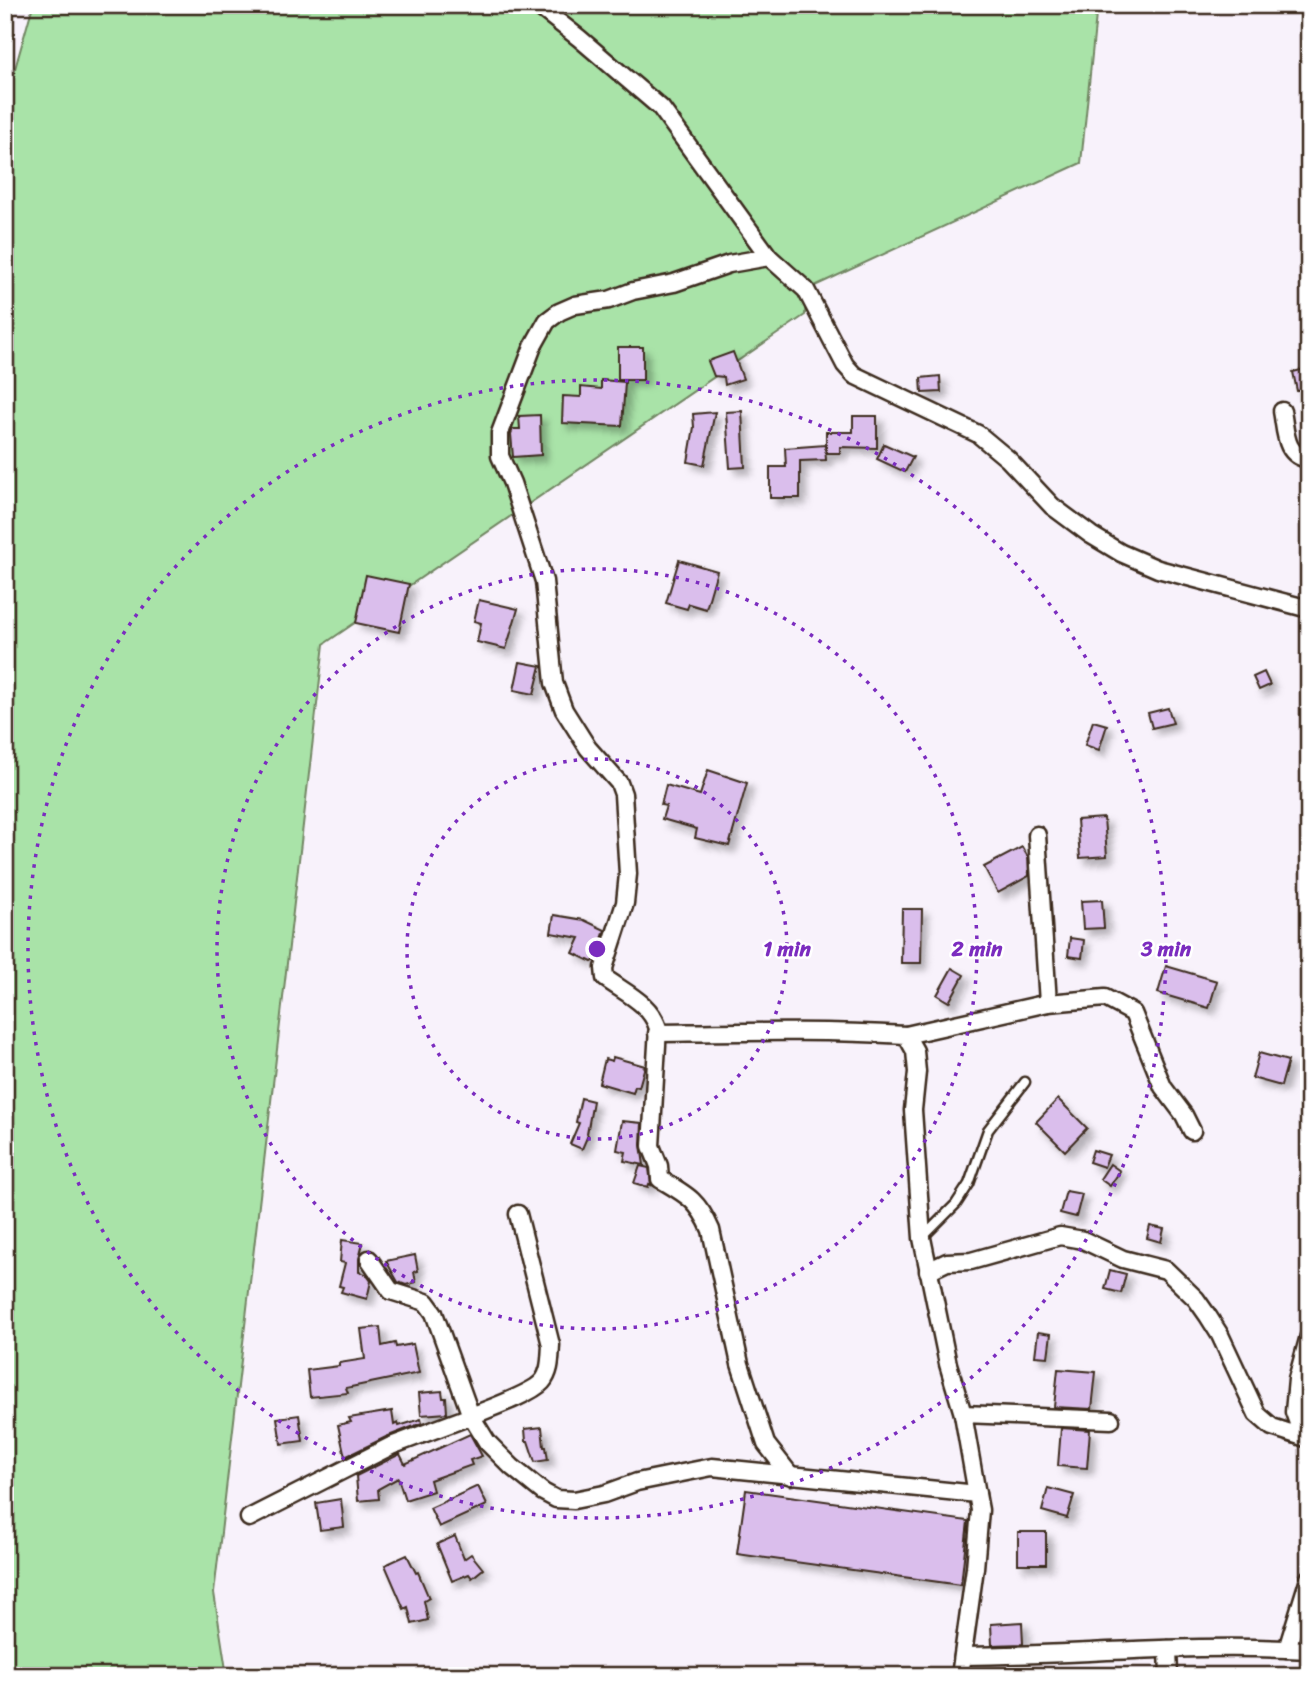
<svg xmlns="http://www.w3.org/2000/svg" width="1314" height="1681" font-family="Sriracha,sans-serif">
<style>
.green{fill:#a9e3a8;stroke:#728663;stroke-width:2}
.building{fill:#dabeec;stroke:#3b2a1e;stroke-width:2;filter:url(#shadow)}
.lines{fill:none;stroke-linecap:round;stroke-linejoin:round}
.service-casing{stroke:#3b2a1e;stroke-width:13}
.minor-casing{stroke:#3b2a1e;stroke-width:21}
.service{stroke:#fff;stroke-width:8}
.minor{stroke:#fff;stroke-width:16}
.ring{fill:none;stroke:#7b2cbf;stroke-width:3.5;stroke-dasharray:3.5 7}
.centre{fill:#7b2cbf;stroke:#fff;stroke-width:3.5}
.ring-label{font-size:21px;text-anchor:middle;font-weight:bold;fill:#7b2cbf;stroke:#fff;stroke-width:5;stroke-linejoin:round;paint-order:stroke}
</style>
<defs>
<filter id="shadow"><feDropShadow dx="6" dy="6" stdDeviation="3.5" flood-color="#0004"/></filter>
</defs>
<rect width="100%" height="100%" fill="#f8f2fb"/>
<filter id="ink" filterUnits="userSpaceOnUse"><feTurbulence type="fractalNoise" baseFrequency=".0143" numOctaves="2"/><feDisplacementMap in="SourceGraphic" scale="14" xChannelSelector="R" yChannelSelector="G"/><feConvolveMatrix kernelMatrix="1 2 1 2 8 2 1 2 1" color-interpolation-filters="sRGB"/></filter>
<g filter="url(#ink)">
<polygon class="green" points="33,5 1097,5 1081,163 806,290 805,315 324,644 214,1593 227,1676 5,1676 5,104"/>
<g class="building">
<rect x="618" y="347" width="25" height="33"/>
<polygon points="733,352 743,379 725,385 724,377 714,376 708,361"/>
<polygon points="1309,368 1309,389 1297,391 1293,372"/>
<polygon points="940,376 941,392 922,393 921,378"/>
<polygon points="601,380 625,382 622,426 562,423 563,396 581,397 581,387 601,389"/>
<polygon points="742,411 745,467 730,468 726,412"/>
<polygon points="715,412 704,465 688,462 694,427 693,414"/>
<polygon points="540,415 541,455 513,457 511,434 513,429 520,429 519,416"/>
<polygon points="853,416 877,416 877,448 840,447 840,453 826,453 826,432 853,432"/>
<polygon points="884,444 913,457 905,472 877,459"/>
<polygon points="825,445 826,460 800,461 800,498 770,498 770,467 786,467 785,448"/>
<polygon points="679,560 717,571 706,609 689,604 687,609 666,603"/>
<polygon points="366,575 409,584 399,632 356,623"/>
<polygon points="479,600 518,609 506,649 477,642 481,623 474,621"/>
<polygon points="520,662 541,666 534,694 514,690"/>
<polygon points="1264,672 1270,685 1259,690 1253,677"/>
<polygon points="1168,708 1173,723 1152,728 1148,713"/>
<polygon points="1093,721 1107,725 1099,750 1085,745"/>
<polygon points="708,770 747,783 729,846 695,838 697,829 662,819 666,806 661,805 666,785 700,795"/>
<polygon points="1104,818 1107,856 1080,858 1077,820"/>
<polygon points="1022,847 1028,857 1029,876 998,893 984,867"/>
<polygon points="1102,900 1104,928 1083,929 1081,901"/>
<polygon points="902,909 922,909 921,963 901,963"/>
<polygon points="554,915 584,920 605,930 595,960 592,962 573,953 580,938 551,933"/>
<polygon points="1070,938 1084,940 1082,958 1068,956"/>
<polygon points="1166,966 1217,981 1209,1008 1158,993"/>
<polygon points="952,968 964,975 949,1002 937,995"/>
<polygon points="1259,1053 1288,1061 1281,1086 1252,1078"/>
<polygon points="613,1057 645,1066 639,1087 635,1086 633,1093 599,1083 605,1059 612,1061"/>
<polygon points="581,1098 593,1101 587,1134 588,1135 582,1149 570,1144 579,1123 576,1122"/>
<polygon points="1058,1099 1087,1128 1065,1151 1036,1122"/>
<polygon points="622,1121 642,1123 641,1145 644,1165 624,1161 626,1152 617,1150"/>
<polygon points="1093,1150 1109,1155 1104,1167 1089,1162"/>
<polygon points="1110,1164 1120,1171 1110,1186 1100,1179"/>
<polygon points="640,1166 649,1168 651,1185 649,1184 648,1187 634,1183"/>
<polygon points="1066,1191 1082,1194 1076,1217 1060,1213"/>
<polygon points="1150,1226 1164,1229 1161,1242 1147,1238"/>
<polygon points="342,1240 363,1243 359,1259 359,1272 366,1274 371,1281 367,1299 341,1292 343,1287 339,1286 345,1263 340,1262"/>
<polygon points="415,1255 418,1271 414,1272 416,1282 406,1285 398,1282 386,1261"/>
<polygon points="1110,1270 1126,1274 1121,1293 1105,1289"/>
<polygon points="380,1327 382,1346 395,1343 396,1347 413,1344 419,1373 346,1388 348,1393 310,1397 307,1370 339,1366 339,1363 365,1359 361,1329"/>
<polygon points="1038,1332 1051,1334 1048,1357 1035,1356"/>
<polygon points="1058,1369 1096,1372 1092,1409 1054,1407"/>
<polygon points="442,1391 443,1398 446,1398 447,1413 421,1415 419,1393"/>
<polygon points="392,1411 394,1425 398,1423 399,1426 421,1419 422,1423 386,1437 345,1457 338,1425 351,1422 349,1418"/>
<polygon points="299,1415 303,1441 281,1444 277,1418"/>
<polygon points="542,1427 544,1447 546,1447 548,1460 535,1462 528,1441 526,1441 525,1429"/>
<polygon points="1061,1428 1090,1430 1087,1468 1058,1466"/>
<polygon points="470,1434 482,1456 470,1460 472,1465 430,1480 433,1491 405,1500 398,1478 378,1489 379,1499 358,1501 356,1476 400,1454 405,1464"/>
<polygon points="478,1486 487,1505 439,1527 430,1508"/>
<polygon points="1048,1488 1074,1495 1067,1518 1042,1511"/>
<polygon points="746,1490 968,1521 961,1585 737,1554"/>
<polygon points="341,1499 344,1527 320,1530 316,1503"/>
<rect x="1018" y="1532" width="28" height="32"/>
<polygon points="455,1536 464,1559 471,1554 483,1569 472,1578 469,1574 452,1581 437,1544"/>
<polygon points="407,1555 416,1573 418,1572 429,1598 424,1601 428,1620 412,1624 408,1607 404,1609 385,1565"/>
<polygon points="1022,1622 1023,1644 992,1645 991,1624"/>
</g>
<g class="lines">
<g class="service-casing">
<polyline id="service" points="924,1236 956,1204 969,1184 988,1130 1025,1082"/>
</g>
<g class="minor-casing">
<g id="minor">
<polyline points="537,5 579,38 661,108 769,257 806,290 845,365 854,375 978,434 1008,459 1052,506 1091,535 1121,553 1158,569 1309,609"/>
<path d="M769,257l-40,7 -55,19 -41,8 -24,9 -34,5 -16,7 -12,9 -14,25 -33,87v23l12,27 32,98 10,102 10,27 24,38 31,35 4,11 5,80 -3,29 -21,65 1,10c20,15 45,25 53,50l-7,118 8,20 1,13c27,16 38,21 51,51l29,134 26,80 25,32"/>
<path d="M1282,411c4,20 2,45 27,48"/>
<polyline points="1037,835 1048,1003"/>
<path d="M657,1033c83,-1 166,-3 249,2l9,16 2,21 -4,38 9,128 26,126 15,50 14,80"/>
<polyline points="906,1035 1048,1003 1105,998 1133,1013 1163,1087 1184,1115 1192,1131"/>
<path d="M369,1259l22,32 35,11 8,11 37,103c17,-7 60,-22 71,-34 9,-10 8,-25 9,-37l-33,-131"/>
<polyline points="928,1271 947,1262 971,1261 1060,1236 1083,1240 1123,1259 1166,1270 1196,1299 1208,1316 1220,1335 1257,1414 1272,1427 1309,1439"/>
<polyline points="963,1414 1111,1420"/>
<polyline points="1303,1437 1294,1412 1297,1379 1309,1336"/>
<polyline points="249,1518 391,1446 471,1416 487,1442 512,1467 543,1492 556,1499 574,1500 604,1494 637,1482 712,1467 977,1494 980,1510 975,1568 960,1676"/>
<polyline points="1168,1649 1169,1676"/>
<polyline points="1287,1649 1309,1578"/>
<path d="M963,1656c115,-1 231,-13 346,-6"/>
</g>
</g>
<use href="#service" class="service"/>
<use href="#minor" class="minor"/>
</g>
</g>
<g class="ring">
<circle cx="597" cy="949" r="190"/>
<circle cx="597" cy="949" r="380"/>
<circle cx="597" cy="949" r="569"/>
</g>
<circle cx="597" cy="949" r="10" class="centre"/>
<g class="ring-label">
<text x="787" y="956">1 min</text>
<text x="977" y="956">2 min</text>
<text x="1166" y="956">3 min</text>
</g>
<rect width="1314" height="1681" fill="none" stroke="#fff" stroke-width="28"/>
<rect x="14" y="14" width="1286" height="1653" fill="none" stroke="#3b2a1e" stroke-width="2.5" filter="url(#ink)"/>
</svg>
